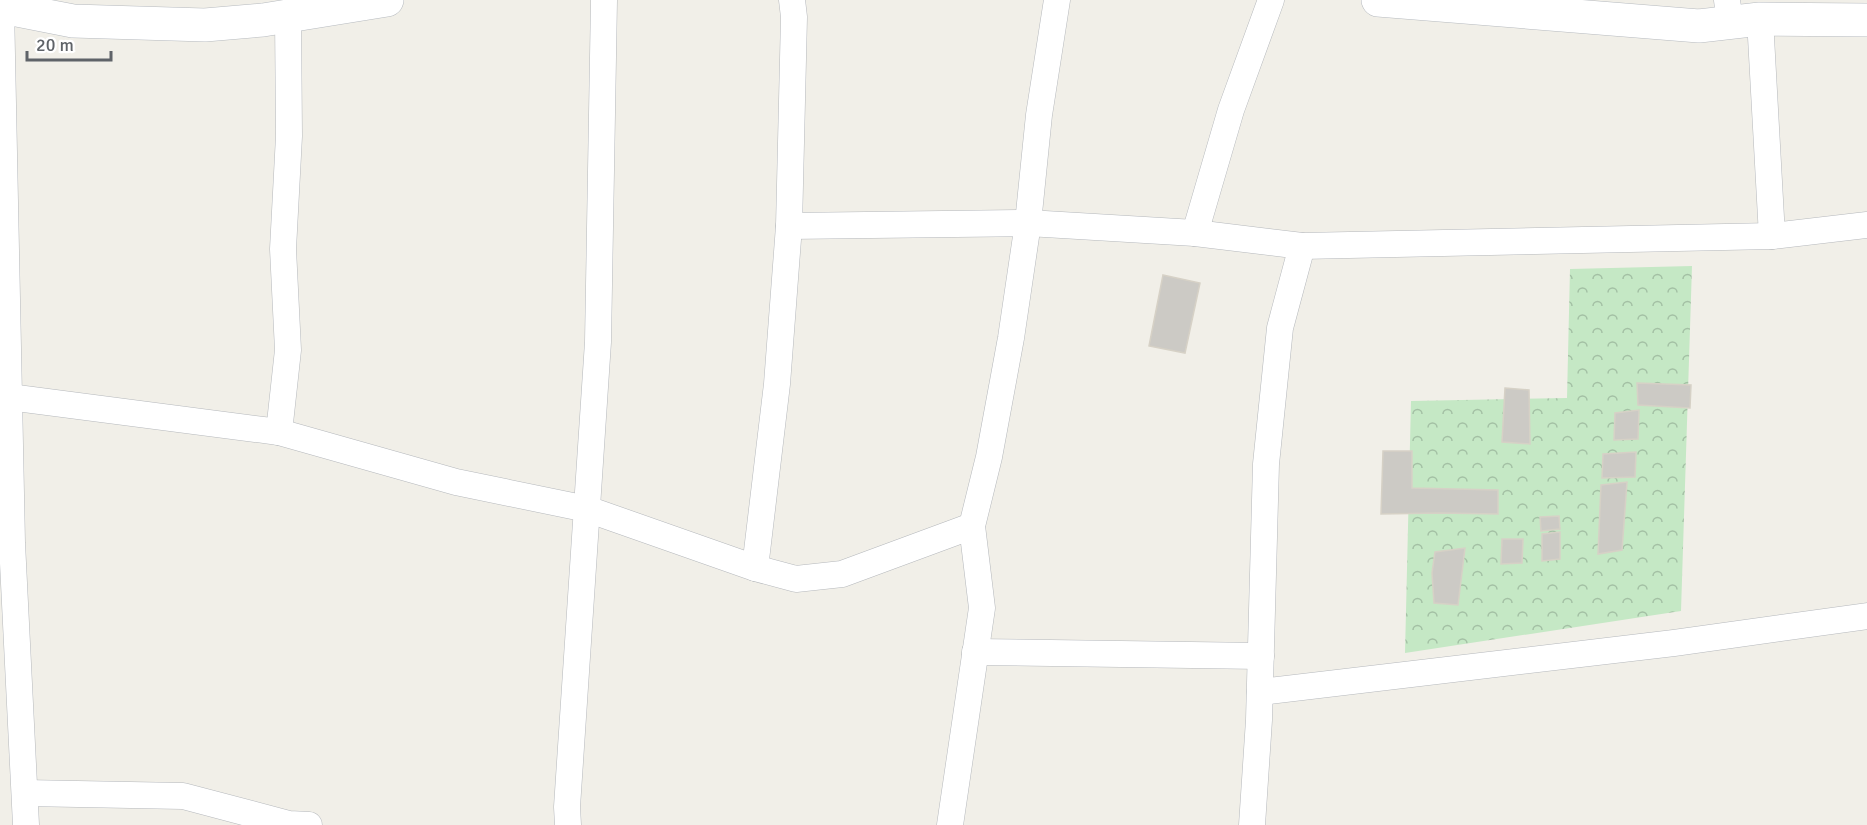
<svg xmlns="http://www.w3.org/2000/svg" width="1867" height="825" font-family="Signika,sans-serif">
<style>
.forest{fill:url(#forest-crowns)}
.building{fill:#cccac5;stroke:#d6d1c6;stroke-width:1.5}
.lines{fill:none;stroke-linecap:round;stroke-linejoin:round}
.minor-casing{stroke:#b5b8bc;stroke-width:27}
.secondary-casing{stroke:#b6babf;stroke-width:34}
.minor{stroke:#fff;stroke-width:26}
.secondary{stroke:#fff;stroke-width:33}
</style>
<defs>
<pattern id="forest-crowns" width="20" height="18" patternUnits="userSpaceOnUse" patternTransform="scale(1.5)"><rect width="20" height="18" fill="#c5e8c5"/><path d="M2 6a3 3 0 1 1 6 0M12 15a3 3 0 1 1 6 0" fill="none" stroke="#a3c0a4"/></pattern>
</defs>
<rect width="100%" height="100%" fill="#f1efe8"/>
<polygon class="forest" points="1692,266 1681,611 1405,653 1411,401 1567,398 1570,269"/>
<g class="building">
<polygon points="1163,275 1200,283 1185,353 1149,346"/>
<polygon points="1637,383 1691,385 1690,408 1638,405"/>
<polygon points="1505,388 1529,390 1530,444 1502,442"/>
<polygon points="1639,410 1638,439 1614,440 1615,413"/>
<polygon points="1383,451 1412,451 1412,488 1498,490 1498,514 1440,513 1381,514"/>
<polygon points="1636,452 1635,477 1602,478 1603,454"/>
<polygon points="1627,482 1622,550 1598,554 1601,485"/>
<polygon points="1559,516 1560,529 1541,531 1540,517"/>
<polygon points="1560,532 1560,559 1542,561 1542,534"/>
<polygon points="1502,539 1523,539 1522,563 1501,564"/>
<polygon points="1465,548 1458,605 1434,603 1432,573 1435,552"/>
</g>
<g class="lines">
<g class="minor-casing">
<g id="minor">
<polyline points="1727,0 1730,23"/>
<polyline points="1,7 12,543 26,825"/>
<polyline points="1760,19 1772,236"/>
<polyline points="789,226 1028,223 1195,233 1302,246 1772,236 1867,225"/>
<polyline points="1195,233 1231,110 1271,0"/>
<polyline points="9,397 279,432 456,482 587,509 755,568 796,579 842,574 972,526"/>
<polyline points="279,432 288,350 283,249 289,136 288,16"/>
<polyline points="755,568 777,384 789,226 794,17 792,0"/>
<polyline points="975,652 1261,656"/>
<polyline points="1260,692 1674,643 1867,616"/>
<polyline points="25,793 183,796 289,824 309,825"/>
<polyline points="568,825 567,807 598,342 604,0"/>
<polyline points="950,825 982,608 972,526 989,457 1011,338 1028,223 1039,115 1057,0"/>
<polyline points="1252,825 1259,720 1266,464 1280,328 1302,246"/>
</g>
</g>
<g class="secondary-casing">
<g id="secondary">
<polyline points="1,0 1,7 73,21 205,25 263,20 387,0"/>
<polyline points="1378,0 1699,26 1760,19 1867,20"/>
</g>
</g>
<use href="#minor" class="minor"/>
<use href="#secondary" class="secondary"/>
</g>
<path d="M27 51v9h84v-9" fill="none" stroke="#5f6368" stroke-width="3"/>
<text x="36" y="51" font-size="18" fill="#5f6368" stroke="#ffffff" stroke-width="4.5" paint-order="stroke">20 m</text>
</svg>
